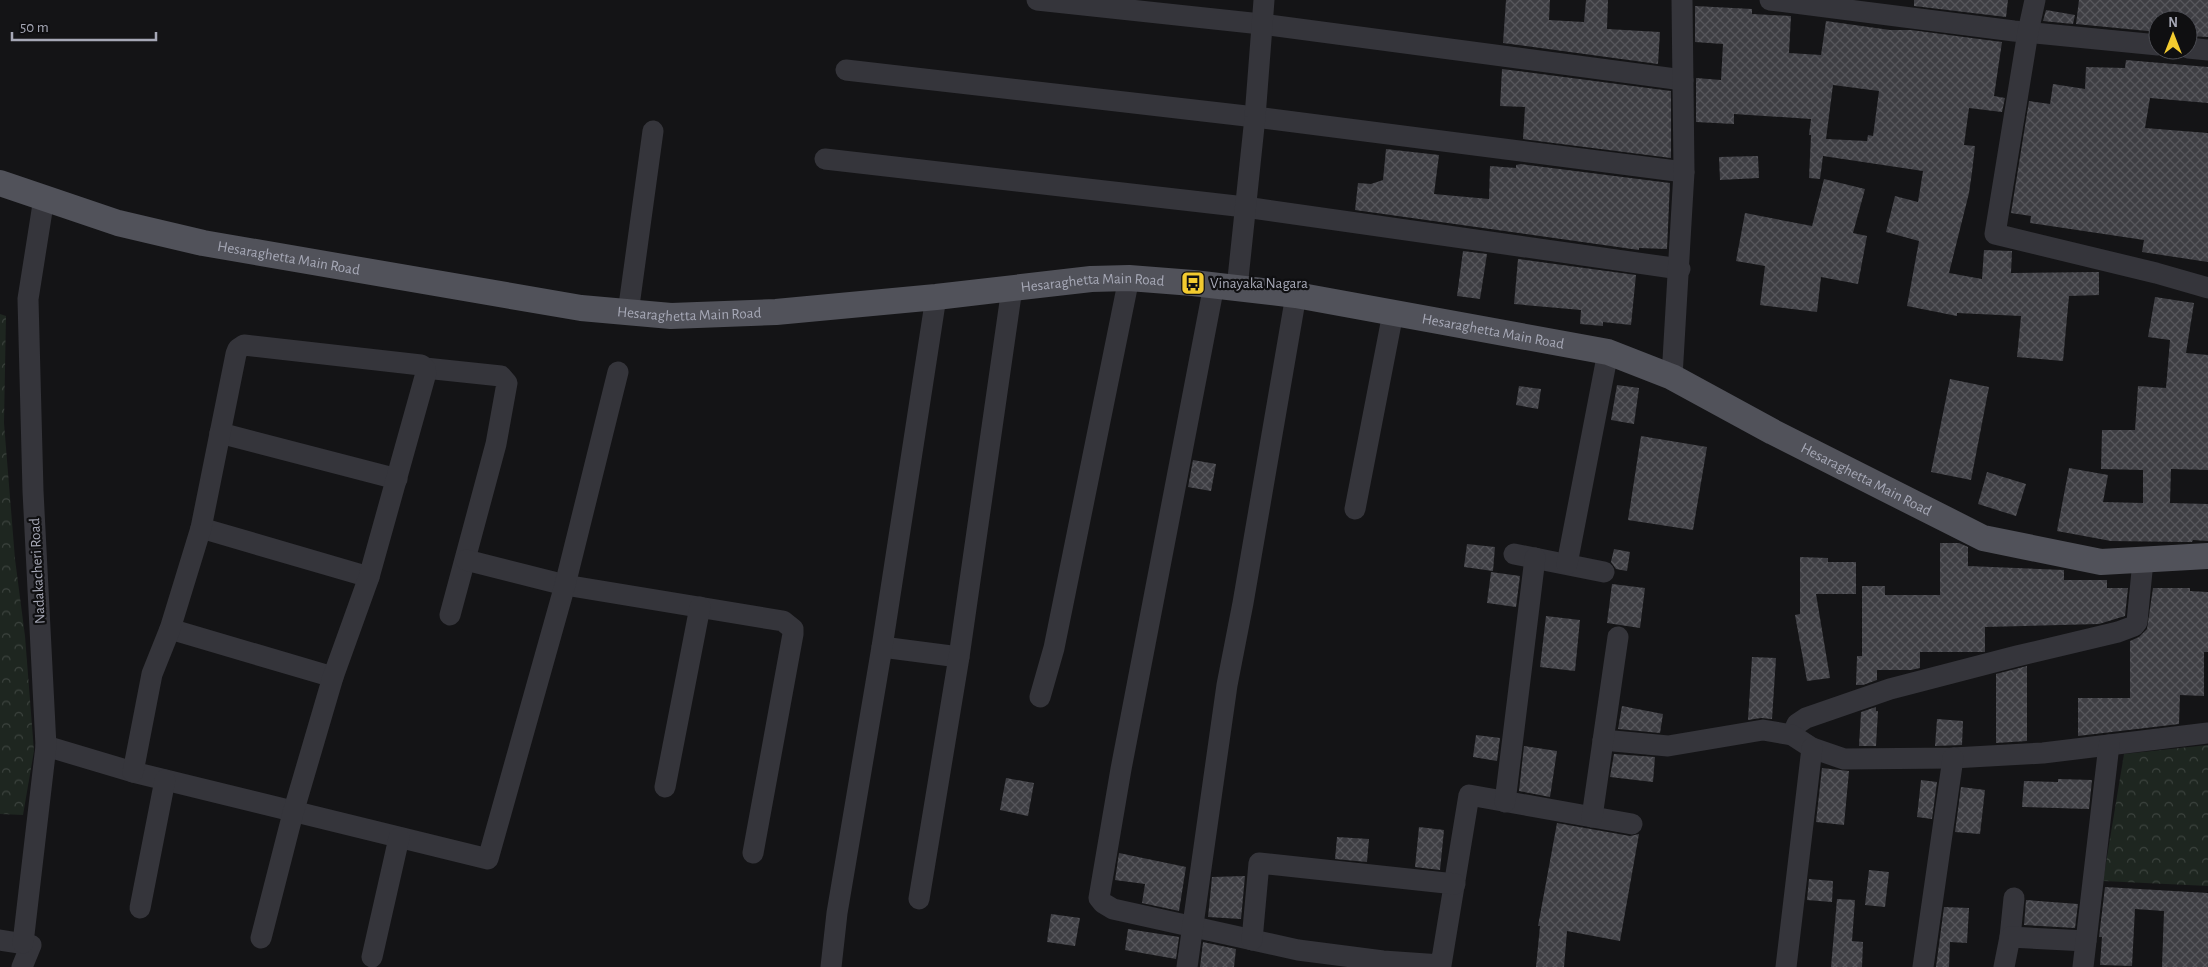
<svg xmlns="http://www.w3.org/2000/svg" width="2208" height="967" font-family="'Alegreya Sans',sans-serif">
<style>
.forest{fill:url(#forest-crowns)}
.building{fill:url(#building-cross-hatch);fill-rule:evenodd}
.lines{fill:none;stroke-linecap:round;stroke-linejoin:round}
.minor{stroke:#35353b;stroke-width:21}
.major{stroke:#51525a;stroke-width:26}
.labels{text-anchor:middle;stroke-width:4.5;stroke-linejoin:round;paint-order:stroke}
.street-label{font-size:15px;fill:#a6a8b6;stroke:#0f0f11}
.poi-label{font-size:15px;fill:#a6a8b6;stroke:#0f0f11;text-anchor:start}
</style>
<defs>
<pattern id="forest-crowns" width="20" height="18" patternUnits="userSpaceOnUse" patternTransform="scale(1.25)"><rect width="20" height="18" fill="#1e2620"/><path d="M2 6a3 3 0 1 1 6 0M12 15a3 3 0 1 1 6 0" fill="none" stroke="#3c433e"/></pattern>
<pattern id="building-cross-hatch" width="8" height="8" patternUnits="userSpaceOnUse" patternTransform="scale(1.25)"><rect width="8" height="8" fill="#3e3e43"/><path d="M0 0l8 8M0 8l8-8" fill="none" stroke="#57575c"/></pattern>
</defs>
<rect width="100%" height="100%" fill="#141416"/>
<g class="forest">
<polygon points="0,314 6,316 4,423 15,559 25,636 34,751 23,815 0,814"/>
<polygon points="2208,745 2208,886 2103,881 2124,754"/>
</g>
<g class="building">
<polygon points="1506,0 1550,0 1549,20 1584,22 1586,0 1608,0 1607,29 1660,32 1658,64 1503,43"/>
<polygon points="1914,0 2008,0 2006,17 1914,6"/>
<polygon points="2079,0 2208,0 2208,37 2188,36 2188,20 2158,20 2158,32 2076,24"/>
<path d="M1695,6l57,3v5l39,2 -2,37 32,2 5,-34 64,9h21l91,12 -8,54 11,2 -3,14 -33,-4 -5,37 11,1 -3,26 -3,21 -20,80 33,6 2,-29 28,1 -1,22 88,-1v23l-30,1 -6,65 -46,-4 4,-41 -64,-3v3l-50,-10 12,-65 -33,-9 9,-36 23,6 5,-31 -100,-15 -3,23 -11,-1 2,-43h-2l2,-16 -77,-5v10l-38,-2v-44l25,2 2,-36 -28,-2zM1833,85l46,6 -6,45 -5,-1 -1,6 -41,-2z"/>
<polygon points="2046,10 2075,15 2073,24 2043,21"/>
<polygon points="2126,60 2208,67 2208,103 2150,98 2145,128 2208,133 2208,262 2142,252 2144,240 2030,223 2031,216 2011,213 2029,101 2050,104 2053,84 2085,89 2086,67 2125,68"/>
<polygon points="1502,69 1671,91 1671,158 1523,139 1525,107 1500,106"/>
<polygon points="1386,149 1439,155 1434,194 1489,199 1490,166 1516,168 1516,165 1521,164 1670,183 1667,249 1639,248 1639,250 1355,210 1358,183 1371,184 1383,180"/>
<polygon points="1758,156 1759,178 1720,180 1719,157"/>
<polygon points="1824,179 1865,189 1853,233 1867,236 1858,284 1821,277 1817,312 1760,305 1765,266 1736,261 1745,213 1812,226"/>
<polygon points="1463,251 1487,254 1480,299 1457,296"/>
<polygon points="1518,259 1636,275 1631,325 1603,322 1603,326 1580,324 1581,310 1514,304"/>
<polygon points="2155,297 2194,303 2186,353 2208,355 2208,470 2171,469 2170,503 2208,504 2208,541 2193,540 2192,542 2186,542 2111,541 2057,531 2069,468 2108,475 2103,502 2143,503 2143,470 2101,469 2102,430 2135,430 2138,386 2166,388 2170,340 2148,337"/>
<polygon points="1950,379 1989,387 1971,480 1931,472"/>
<polygon points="1617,385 1639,388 1634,424 1611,420"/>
<polygon points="1519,386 1541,389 1538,409 1516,405"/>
<polygon points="1641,436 1707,447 1693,530 1628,520"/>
<polygon points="1193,460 1216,464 1211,491 1188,487"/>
<polygon points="1987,472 2026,484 2016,516 1978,504"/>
<polygon points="1940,543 1959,543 1968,547 1968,566 2064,570 2064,580 2107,580 2107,588 2128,588 2125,616 2099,624 1985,627 1985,652 1920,652 1920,668 1911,670 1877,670 1877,680 1863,685 1856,685 1857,656 1862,656 1862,586 1885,586 1885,595 1940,595"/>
<polygon points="1467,544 1495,547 1493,571 1464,567"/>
<polygon points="1614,549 1630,552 1627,571 1616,569 1611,562"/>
<polygon points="1800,557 1828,558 1828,562 1856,562 1856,594 1816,594 1830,678 1807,681 1795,615 1800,614"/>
<polygon points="1491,572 1520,576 1516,607 1487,603"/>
<polygon points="1612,584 1645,588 1640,628 1607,623"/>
<polygon points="2153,588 2190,588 2190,591 2208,592 2208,652 2204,652 2204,696 2180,695 2179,724 2078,736 2078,698 2130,698 2130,641 2139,637 2147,629"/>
<polygon points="1546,616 1580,620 1575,671 1540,667"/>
<polygon points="1752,657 1776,658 1772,719 1761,718 1748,720"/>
<polygon points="2027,666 2027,741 1996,743 1996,674"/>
<polygon points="1622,706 1663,714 1660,733 1618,729"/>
<polygon points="1876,707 1876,711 1878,711 1876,746 1859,746 1861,712"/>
<polygon points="1937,719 1963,721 1962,745 1935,746"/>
<polygon points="1476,735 1500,738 1497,761 1473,757"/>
<polygon points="1524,746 1557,751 1550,797 1519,791"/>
<polygon points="1614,754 1655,757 1653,782 1610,777"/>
<polygon points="1822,768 1849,771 1844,825 1816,822"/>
<polygon points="1006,778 1034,783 1028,816 1000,810"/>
<polygon points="2058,779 2092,780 2089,809 2022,807 2024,781 2058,782"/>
<polygon points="1921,780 1937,782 1932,819 1917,817"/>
<polygon points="1961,787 1985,790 1980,834 1955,832"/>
<polygon points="1557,823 1630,836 1639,834 1620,941 1567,931 1564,967 1536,967 1540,926 1538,926"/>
<polygon points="1419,827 1444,830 1440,870 1415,867"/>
<polygon points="1337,837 1369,839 1367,862 1335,859"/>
<polygon points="1119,853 1186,867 1179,911 1142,903 1145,884 1115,880"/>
<polygon points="1869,870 1889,872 1885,907 1865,905"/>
<polygon points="1245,876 1241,919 1208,917 1212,877"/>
<polygon points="1809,879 1833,881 1832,902 1807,900"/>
<polygon points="2105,887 2208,893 2208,967 2162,967 2164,911 2135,909 2132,966 2100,965 2102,937 2099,937"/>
<polygon points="1837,899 1855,900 1852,941 1863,942 1862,967 1831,967"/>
<polygon points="2026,900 2078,904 2075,928 2024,925"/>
<polygon points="1944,907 1969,908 1967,943 1950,942 1949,967 1936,967"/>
<polygon points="1051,914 1080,918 1075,946 1047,942"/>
<polygon points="1128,929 1179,937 1176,959 1125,950"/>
<polygon points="1203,942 1236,949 1234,967 1200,967"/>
</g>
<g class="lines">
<g class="minor">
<polyline points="1037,0 1261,24 1683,80"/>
<polyline points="1770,0 2014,31 2158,45"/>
<polyline points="2035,0 2028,32 1995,234 2156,273 2208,288"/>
<polyline points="2188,48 2208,50"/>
<polyline points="846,70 1255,117 1684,172"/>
<polyline points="825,159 1245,207 1680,269"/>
<polyline points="1214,285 1121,769 1099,898 1103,903 1113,909 1298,950 1383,961 1441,965 1469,795 1632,824"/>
<polyline points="1237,288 1255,117 1264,0"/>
<polyline points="628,313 653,131"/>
<polyline points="425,368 501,376 507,383 496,444 450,615"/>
<polyline points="1672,377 1684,172 1682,0"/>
<polyline points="220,433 397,479"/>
<polyline points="1355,509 1393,313"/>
<polyline points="201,528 369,577"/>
<polyline points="1514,554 1604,572"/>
<polyline points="466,560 565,585 783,621 793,629 793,634 753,853"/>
<polyline points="1567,564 1608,352"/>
<polyline points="170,629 333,677"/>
<polyline points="882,647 959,657"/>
<polyline points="1040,697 1054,648 1129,278"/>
<polyline points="1792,735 1797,724 1806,718 1890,689 2017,656 2118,632 2134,626 2137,622 2143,561"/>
<polyline points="1603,740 1668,746 1763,730 1792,735 1812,748 1844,759 1953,758 2043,753 2208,733"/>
<polyline points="46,746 133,772 488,859 565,585 618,372"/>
<polyline points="133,772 152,674 170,629 201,528 236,354 238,349 244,345 421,365 425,368 426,373 369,577 333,677 293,813 261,938"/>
<polyline points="665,787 700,607"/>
<polyline points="1505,802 1535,558"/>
<polyline points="1592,817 1618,637"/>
<polyline points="919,899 959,657 1012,288"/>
<polyline points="140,908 165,780"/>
<polyline points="2010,937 2014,898"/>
<polyline points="0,940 31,945 22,967"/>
<polyline points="1252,940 1259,863 1455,884"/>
<polyline points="23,943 46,746 33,491 28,299 44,198"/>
<polyline points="372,957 399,838"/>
<polyline points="831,967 837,913 882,647 936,297"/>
<polyline points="1187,967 1227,685 1243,603 1296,295"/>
<polyline points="1786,967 1812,748"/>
<polyline points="1923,967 1953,758"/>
<polyline points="2004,967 2010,937 2086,941"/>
<polyline points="2083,967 2109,745"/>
</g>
<path class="major" id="s1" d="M0,183l118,40 85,20 378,65 90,8 105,-4 160,-15 155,-18 38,-1 64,5 103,12 312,57 64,25 101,55 210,106 118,24 107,-6"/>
</g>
<defs>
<g id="bus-square" transform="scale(1.25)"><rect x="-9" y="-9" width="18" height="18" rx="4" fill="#f3cb2f" stroke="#0f0f11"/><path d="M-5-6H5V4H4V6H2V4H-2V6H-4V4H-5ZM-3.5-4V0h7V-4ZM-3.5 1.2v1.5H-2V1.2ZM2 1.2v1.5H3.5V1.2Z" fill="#111"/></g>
</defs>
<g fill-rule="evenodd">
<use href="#bus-square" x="1193" y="283"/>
</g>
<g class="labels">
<g class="street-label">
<text dy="5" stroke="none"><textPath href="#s1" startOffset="299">Hesaraghetta Main Road</textPath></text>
<text dy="5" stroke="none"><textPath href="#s1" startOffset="1109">Hesaraghetta Main Road</textPath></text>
<text dy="5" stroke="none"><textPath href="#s1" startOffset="704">Hesaraghetta Main Road</textPath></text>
<text dy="5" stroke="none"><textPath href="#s1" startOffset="1514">Hesaraghetta Main Road</textPath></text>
<text dy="5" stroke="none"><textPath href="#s1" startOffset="1919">Hesaraghetta Main Road</textPath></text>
<text transform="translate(37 571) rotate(-93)" y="5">Nadakacheri Road</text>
</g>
<g class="poi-label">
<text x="1210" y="288">Vinayaka Nagara</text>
</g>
</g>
<g transform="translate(2173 35)"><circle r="24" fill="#0f0f11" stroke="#4b4c53"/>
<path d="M0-4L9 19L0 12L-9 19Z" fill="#f3cb2f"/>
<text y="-8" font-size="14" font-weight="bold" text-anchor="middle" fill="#a6a8b6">N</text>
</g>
<path d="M12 32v8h144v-8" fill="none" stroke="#a6a8b6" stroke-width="2.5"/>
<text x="20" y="32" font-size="15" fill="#a6a8b6" stroke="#0f0f11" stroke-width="4" paint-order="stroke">50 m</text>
</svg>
